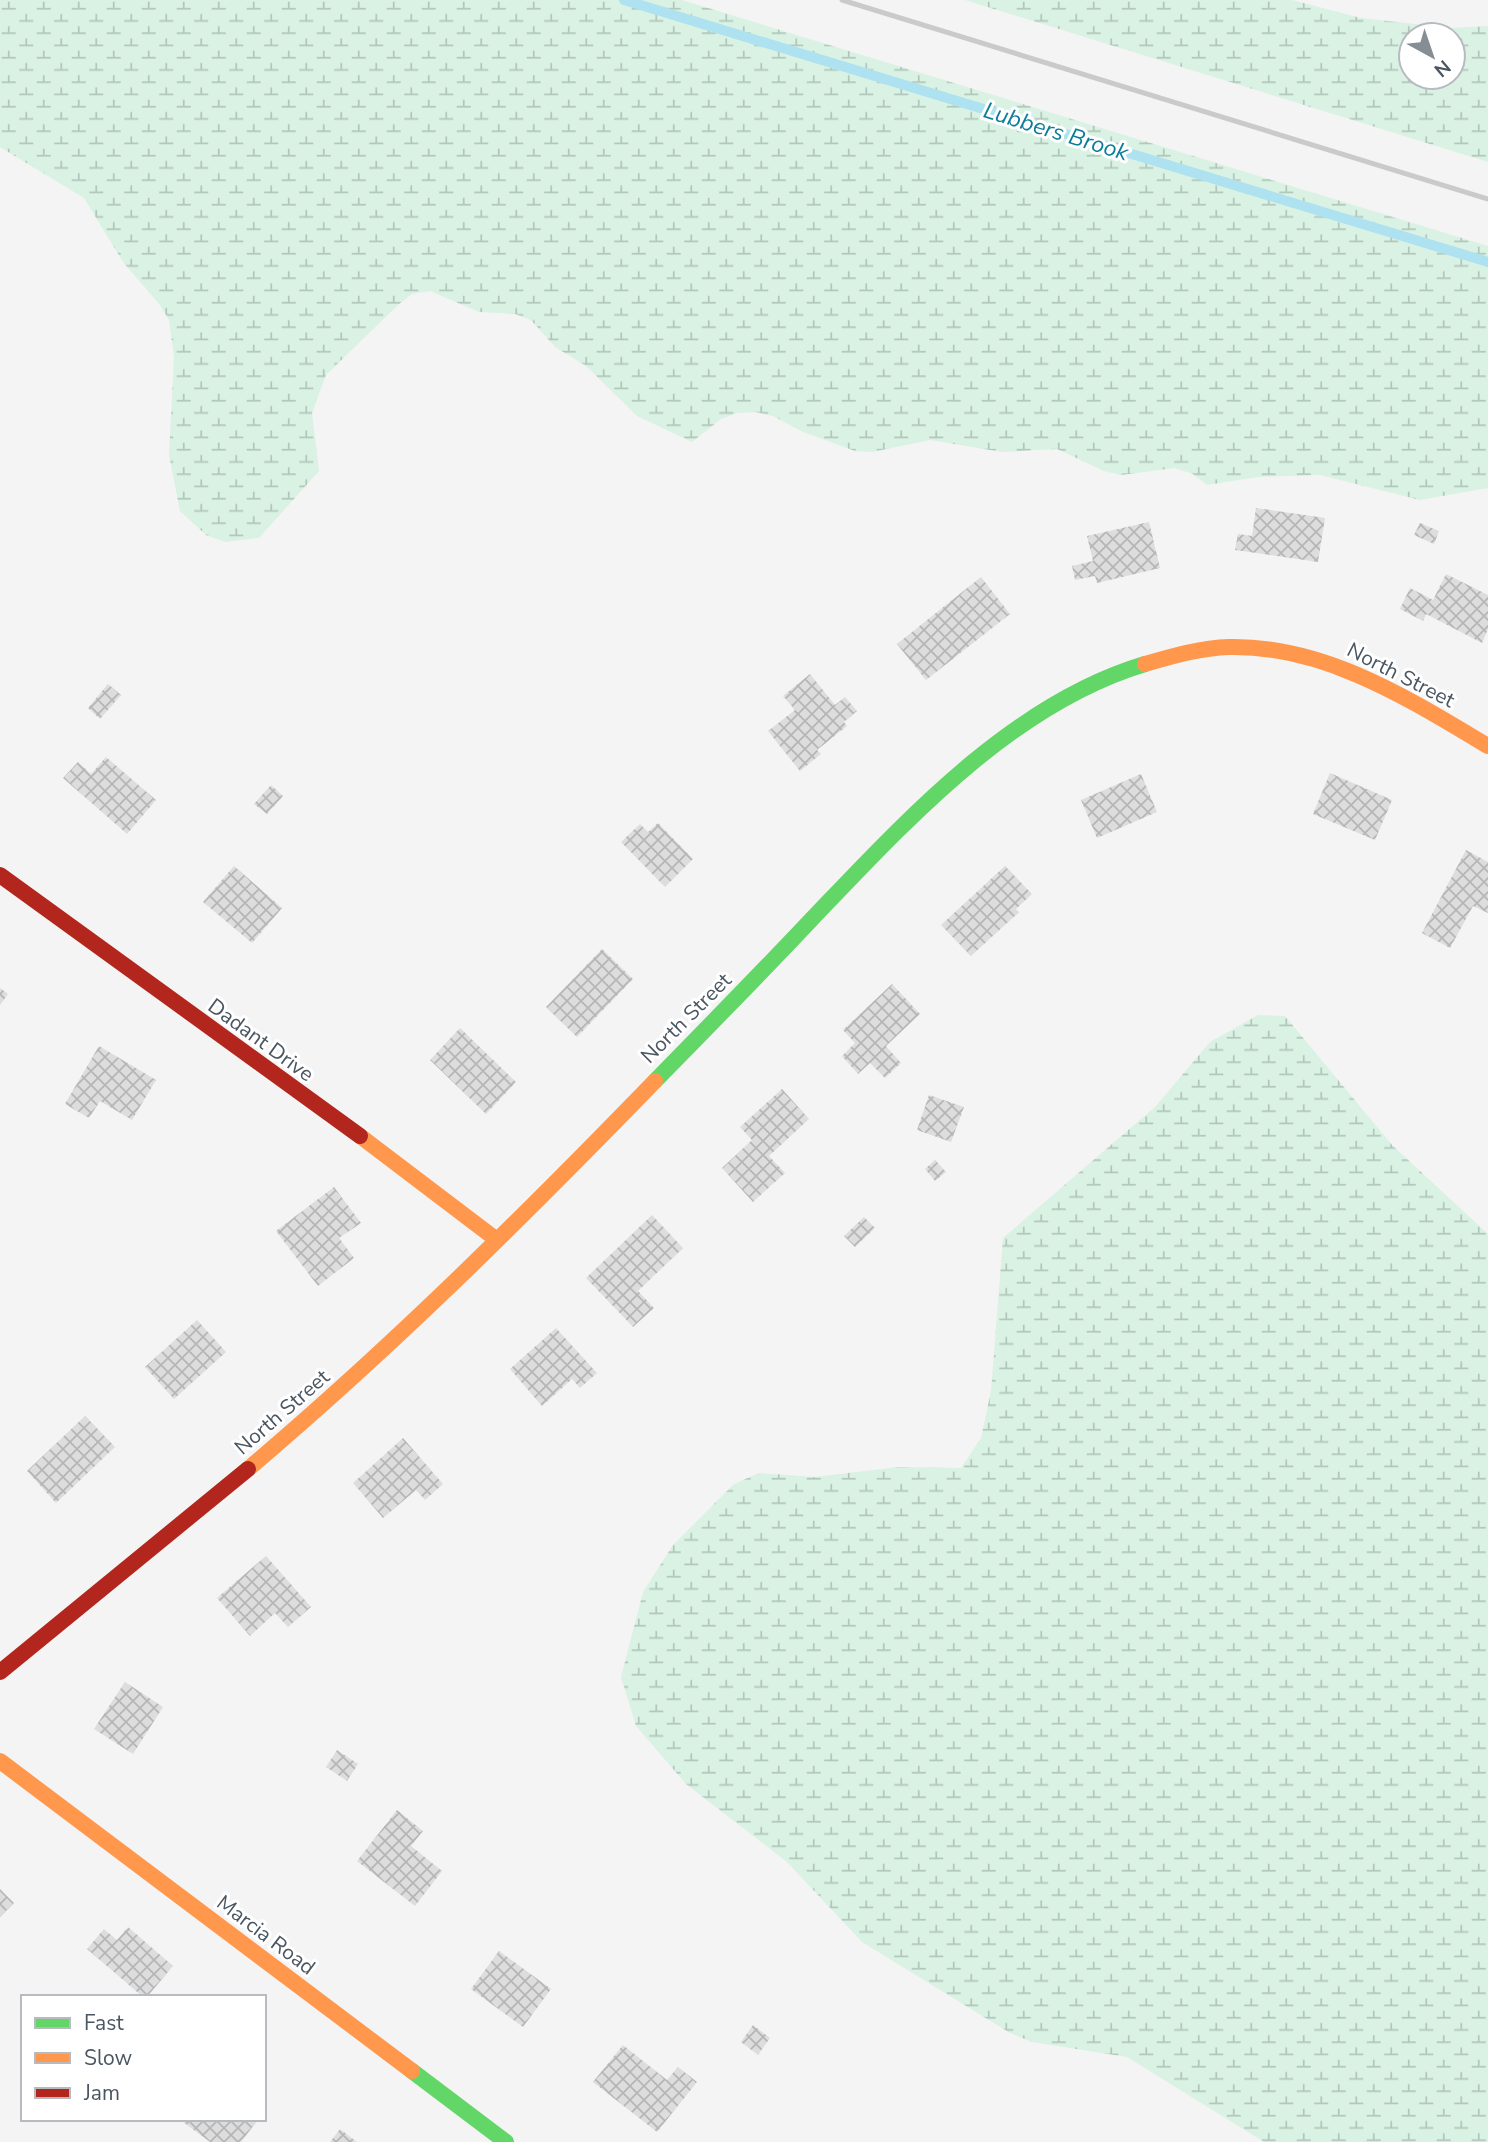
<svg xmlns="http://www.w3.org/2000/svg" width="1488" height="2142" font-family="'Nunito Sans',sans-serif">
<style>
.wetland{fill:url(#wetland-marsh);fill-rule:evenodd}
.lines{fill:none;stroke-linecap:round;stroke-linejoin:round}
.stream{stroke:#aee2f0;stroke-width:10}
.building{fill:url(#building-cross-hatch)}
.fast{stroke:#63d668;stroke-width:16}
.slow{stroke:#ff974d;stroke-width:16}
.jam{stroke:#b3261e;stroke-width:16}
.rail{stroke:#c9cacc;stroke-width:5}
.labels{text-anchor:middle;stroke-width:6;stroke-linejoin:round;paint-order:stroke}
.street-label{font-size:21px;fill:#4a5661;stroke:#fff}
.water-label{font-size:23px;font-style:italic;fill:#0c7c9b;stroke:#fff}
</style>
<defs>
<pattern id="wetland-marsh" width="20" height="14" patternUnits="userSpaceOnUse" patternTransform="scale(1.75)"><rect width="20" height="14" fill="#d9f2e3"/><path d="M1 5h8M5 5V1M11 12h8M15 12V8" fill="none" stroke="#b2c7bb"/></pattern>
<pattern id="building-cross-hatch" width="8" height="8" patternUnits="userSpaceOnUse" patternTransform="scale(1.75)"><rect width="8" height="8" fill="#ddddde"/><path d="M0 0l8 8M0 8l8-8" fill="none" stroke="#b5b6b7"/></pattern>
</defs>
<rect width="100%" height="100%" fill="#f4f4f4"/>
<g class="wetland">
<polygon points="0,0 682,0 1488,246 1488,488 1420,500 1320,475 1258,477 1207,485 1193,474 1175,468 1121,475 1104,471 1057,449 1002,452 930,440 872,452 855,451 803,432 773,416 755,412 737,413 721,419 692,442 637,416 586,366 555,347 531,320 515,314 479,312 430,291 412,294 398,305 326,375 312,413 319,471 259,538 225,542 206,535 180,511 169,455 174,357 169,320 160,305 123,262 84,198 0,147"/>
<path d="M965,0h327l69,18 90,10 37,-2v136zM1411,35h42v42h-42z"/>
<polygon points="1258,1015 1285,1016 1392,1145 1488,1234 1488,2142 1264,2142 1127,2057 1032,2042 1010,2033 862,1942 787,1862 686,1784 636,1726 621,1677 643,1592 673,1545 734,1484 759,1473 814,1477 899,1467 961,1468 981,1438 991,1391 1003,1238 1155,1107 1210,1042"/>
</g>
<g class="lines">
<polyline class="stream" points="624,0 1488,262"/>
</g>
<g class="building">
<polygon points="1256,508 1325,518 1318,562 1235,550 1238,534 1252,536"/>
<polygon points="1149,522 1160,568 1097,583 1095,576 1075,580 1072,566 1093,561 1087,536"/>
<polygon points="1420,523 1439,531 1434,544 1414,535"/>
<polygon points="1446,574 1488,595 1488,629 1482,643 1426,614 1423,621 1400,609 1410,588 1433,600"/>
<polygon points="981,577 1010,614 926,680 897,644"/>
<polygon points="810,674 835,705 845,697 857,711 844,722 847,726 817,750 821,754 800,771 768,731 795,710 783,696"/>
<polygon points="108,684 121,695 100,719 88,708"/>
<polygon points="106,757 156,800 127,834 63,778 78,762 91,774"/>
<polygon points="1330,773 1392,800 1375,840 1313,814"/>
<polygon points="1141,774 1157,812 1097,838 1081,800"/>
<polygon points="271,785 283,796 267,814 254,804"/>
<polygon points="658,823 693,859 665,887 621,842 640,824 648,832"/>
<polygon points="1466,850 1488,862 1488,913 1473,906 1450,948 1422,933"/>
<polygon points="234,866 282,908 252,943 203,902"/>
<polygon points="1005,866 1032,894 1016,909 1019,912 971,956 941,925"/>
<polygon points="602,949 633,979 577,1037 546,1007"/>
<polygon points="892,984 920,1014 886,1046 901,1063 885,1078 870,1063 858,1074 842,1056 855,1043 843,1030"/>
<polygon points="0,988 8,994 0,1005"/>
<polygon points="460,1028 516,1082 486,1114 430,1060"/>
<polygon points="99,1046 156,1080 132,1120 100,1101 89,1118 65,1104"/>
<polygon points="782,1089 809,1119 769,1156 785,1173 753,1202 722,1168 752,1140 740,1127"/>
<polygon points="929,1095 964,1107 951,1142 917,1130"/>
<polygon points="935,1160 946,1172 935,1181 925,1169"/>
<polygon points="334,1187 361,1223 339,1238 354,1258 318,1286 276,1231"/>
<polygon points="652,1215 683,1248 638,1291 654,1308 633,1327 586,1278"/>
<polygon points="864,1217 875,1228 855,1247 844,1236"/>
<polygon points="197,1320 226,1352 174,1399 145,1367"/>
<polygon points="556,1328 597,1373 580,1388 572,1379 542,1406 510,1369"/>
<polygon points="85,1416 115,1447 56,1503 27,1471"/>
<polygon points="403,1438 443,1484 425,1500 416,1490 383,1518 353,1483"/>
<polygon points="266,1556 311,1607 288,1627 275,1613 250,1636 217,1598"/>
<polygon points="125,1682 163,1707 133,1754 94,1729"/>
<polygon points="337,1750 358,1764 347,1781 326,1767"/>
<polygon points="397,1810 423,1831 411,1846 442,1871 415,1906 357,1861"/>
<polygon points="0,1889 14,1903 0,1917"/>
<polygon points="128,1927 173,1966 147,1997 143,1997 87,1949 104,1929 117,1940"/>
<polygon points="499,1951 551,1989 523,2027 471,1989"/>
<polygon points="753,2025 770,2038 758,2055 741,2042"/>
<polygon points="623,2045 667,2080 678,2067 697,2082 657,2132 593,2082"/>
<polygon points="179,2119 255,2119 257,2121 241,2142 210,2142"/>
<polygon points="340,2129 357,2142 330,2142"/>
</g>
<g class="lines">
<g class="fast">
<path d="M655,1081c52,-53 104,-106 155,-160 94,-98 201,-217 335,-257"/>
<polyline points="412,2071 506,2142"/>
</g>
<g class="slow">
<path d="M1145,664c28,-8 55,-16 84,-17 96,-2 180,52 259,99"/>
<polyline points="360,1136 497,1240"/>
<path d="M248,1469c143,-121 276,-253 407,-388"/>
<polyline points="0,1761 412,2071"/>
</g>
<g class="jam">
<polyline points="0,875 360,1136"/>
<polyline points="0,1672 248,1469"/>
</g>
<polyline class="rail" points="842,0 1488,199"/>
</g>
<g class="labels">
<g class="street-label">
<text transform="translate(1401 675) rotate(27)" y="7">North Street</text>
<text transform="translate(686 1018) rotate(-45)" y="7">North Street</text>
<text transform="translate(261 1040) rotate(36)" y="7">Dadant Drive</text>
<text transform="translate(282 1412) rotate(-41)" y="7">North Street</text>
<text transform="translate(266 1935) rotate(37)" y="7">Marcia Road</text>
</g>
<g class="water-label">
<text transform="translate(1056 131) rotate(17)" y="8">Lubbers Brook</text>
</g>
</g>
<rect x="21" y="1995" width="245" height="126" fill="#ffffff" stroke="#b7bbc0" stroke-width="2"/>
<rect x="35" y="2018" width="35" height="10" fill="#63d668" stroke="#b7bbc0" stroke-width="2"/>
<text x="84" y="2030" font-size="21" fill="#4a5661">Fast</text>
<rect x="35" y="2053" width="35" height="10" fill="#ff974d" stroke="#b7bbc0" stroke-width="2"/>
<text x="84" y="2065" font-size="21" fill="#4a5661">Slow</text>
<rect x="35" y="2088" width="35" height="10" fill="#b3261e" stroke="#b7bbc0" stroke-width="2"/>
<text x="84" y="2100" font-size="21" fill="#4a5661">Jam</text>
<g transform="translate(1432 56) rotate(140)"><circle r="33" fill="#ffffff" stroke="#b7bbc0" stroke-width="2"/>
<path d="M0-5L12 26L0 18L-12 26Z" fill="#868d94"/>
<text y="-10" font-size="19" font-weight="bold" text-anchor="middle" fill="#4a5661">N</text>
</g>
</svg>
